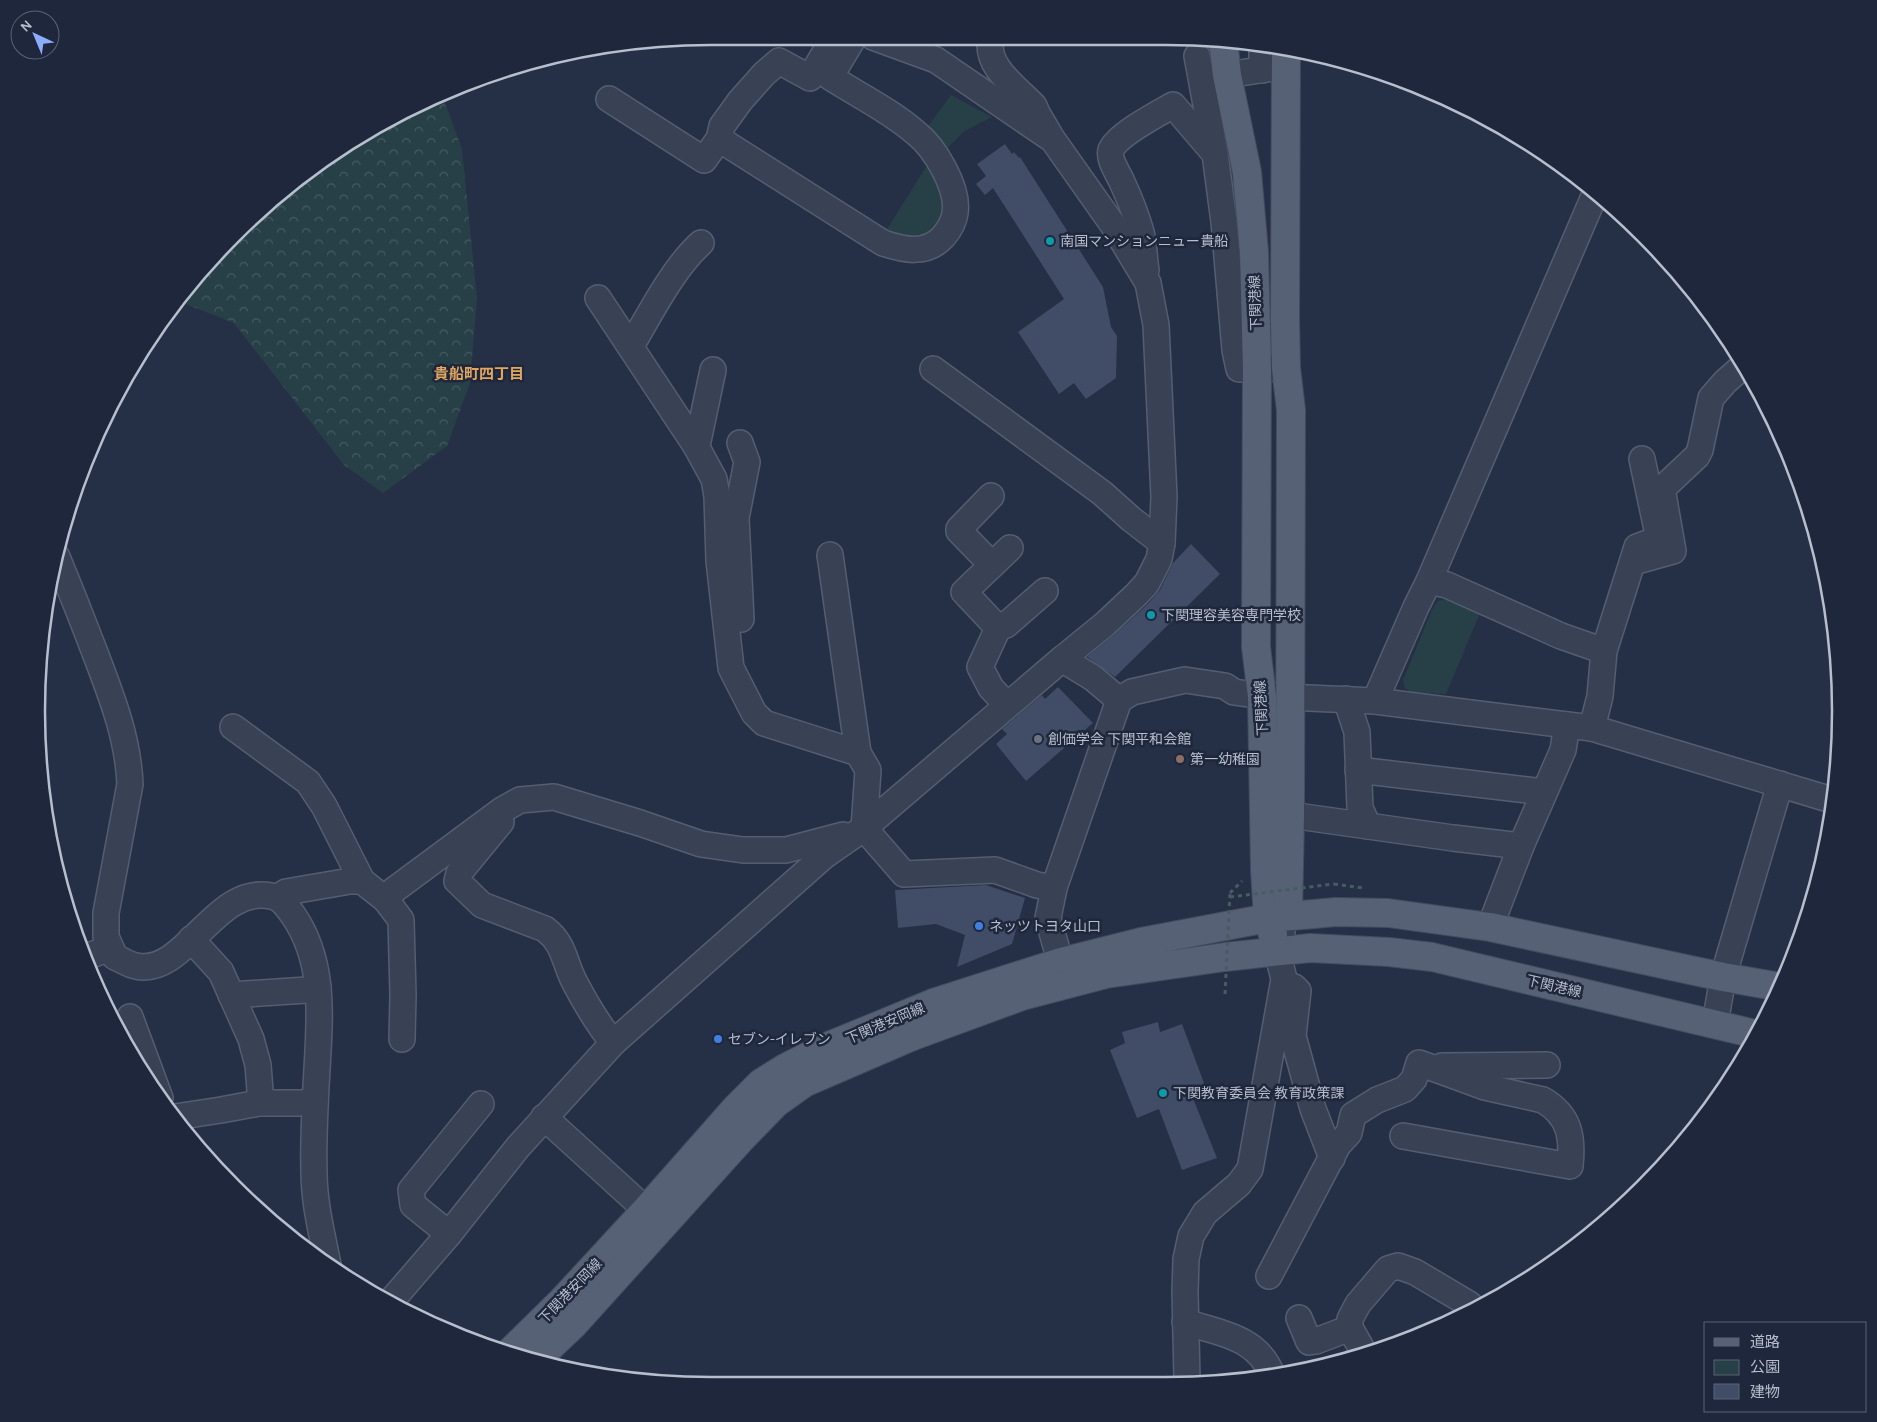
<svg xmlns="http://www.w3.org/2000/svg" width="1877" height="1422" font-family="Karla,'Noto Sans JP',sans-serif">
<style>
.forest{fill:url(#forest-crowns)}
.park{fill:#274047}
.building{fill:#414c66}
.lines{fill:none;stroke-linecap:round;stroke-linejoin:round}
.minor-casing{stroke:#555d70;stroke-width:28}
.major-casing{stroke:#434b5e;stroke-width:30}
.path{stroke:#455d62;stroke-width:3;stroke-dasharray:4 4;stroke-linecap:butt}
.minor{stroke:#394255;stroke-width:25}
.major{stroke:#576175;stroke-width:28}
.path-bridge{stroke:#455d62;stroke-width:3;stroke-dasharray:4 4;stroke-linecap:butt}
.culture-dot{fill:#0f9aa8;stroke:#1e273b;stroke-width:2}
.worship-dot{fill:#6b7280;stroke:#1e273b;stroke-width:2}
.education-dot{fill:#8d6e63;stroke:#1e273b;stroke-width:2}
.shop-dot{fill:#3f7fe0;stroke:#1e273b;stroke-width:2}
.labels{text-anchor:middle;stroke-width:5;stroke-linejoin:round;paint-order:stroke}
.poi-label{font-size:14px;fill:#b7bece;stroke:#1e273b;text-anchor:start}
.street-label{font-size:14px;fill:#b7bece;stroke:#1e273b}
.neighbourhood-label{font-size:15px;font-weight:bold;fill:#e1a560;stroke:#1e273b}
.rim{fill:none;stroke:#b7bece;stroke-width:2.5}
</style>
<defs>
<pattern id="forest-crowns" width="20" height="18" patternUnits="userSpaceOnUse" patternTransform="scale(1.25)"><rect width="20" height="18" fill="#274047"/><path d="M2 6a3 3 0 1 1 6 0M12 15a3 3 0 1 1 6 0" fill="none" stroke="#445a60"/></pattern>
</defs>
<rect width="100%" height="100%" fill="#252f46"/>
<polygon class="forest" points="443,98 462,149 477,298 470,383 447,446 383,493 344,465 234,323 178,301 234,234 373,127"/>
<g class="park">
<polygon points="951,95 992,117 963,132 942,154 926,129"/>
<polygon points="929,162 947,209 938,228 918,240 884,234"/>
<polygon points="1445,599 1480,613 1446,694 1411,692 1405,688 1403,680 1432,610 1438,601"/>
</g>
<g class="building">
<polygon points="1005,144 1012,154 1014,152 1019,158 1020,157 1103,287 1111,327 1117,336 1116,378 1086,399 1074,383 1059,394 1018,332 1064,299 993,188 985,195 976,184 986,176 977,164"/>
<polygon points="1191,544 1220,574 1115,677 1087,657 1115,634 1148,604 1160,590 1173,563"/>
<polygon points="1058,687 1093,723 1026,781 996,744 1007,734 1002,729 1042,695 1045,699"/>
<polygon points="986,885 1025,898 1012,944 957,967 965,935 936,924 898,928 895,890"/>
<polygon points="1158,1022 1160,1032 1182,1024 1207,1091 1192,1096 1217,1158 1182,1170 1159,1109 1137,1118 1110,1050 1125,1043 1122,1032"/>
</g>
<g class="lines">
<g class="minor-casing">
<g id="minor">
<path d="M991,37c-7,29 25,50 43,69l3,7 14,24"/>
<polyline points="1197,56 1215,154"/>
<polyline points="1262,70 1262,46"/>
<polyline points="1227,75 1286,66"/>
<polyline points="609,99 704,160 719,139 722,126 740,101 764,74 779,61 810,78 834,37"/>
<path d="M719,139l164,104c21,7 43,12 60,-6 6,-7 11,-15 12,-24 4,-25 -20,-65 -39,-80 -25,-22 -58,-38 -86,-56l24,-40"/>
<path d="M1146,270c-2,-12 -2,-26 -5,-38 -4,-14 -13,-37 -19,-50 -4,-9 -14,-23 -11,-32 6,-15 48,-37 62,-45l42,49 9,68 11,128 4,19 47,-1"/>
<polyline points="598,298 696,446 714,479 717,496 719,561 731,668 754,713 764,723 858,753 868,770 864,828 904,874 995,870 1037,885 1054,888"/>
<path d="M631,346c19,-32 42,-78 70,-103"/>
<polyline points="933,369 1102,493 1131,519 1162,543"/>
<polyline points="740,443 747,462 736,518 741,619"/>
<polyline points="696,446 698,441 713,370"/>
<polyline points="991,496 959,529 959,531 992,565"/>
<polyline points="830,555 858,753"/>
<path d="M57,557c14,34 27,67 40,101 16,42 31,81 33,126l-24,129v24l9,20c7,3 14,8 21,9 49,11 79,-82 135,-70 11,2 16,11 22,19 32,46 27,101 24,154 -2,34 -4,69 -3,103 0,31 8,62 14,93"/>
<polyline points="1637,561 1673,551 1663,494 1664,487 1697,456 1700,450 1711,398 1725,382 1743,366"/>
<polyline points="1429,581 1447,585 1561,636 1604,651"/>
<polyline points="998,628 1006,625 1045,591"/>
<polyline points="1062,659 1093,678 1119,700 1132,692 1185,680 1225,686 1234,692 1262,696 1375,701 1567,725 1592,728 1832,800"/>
<polyline points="1346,699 1357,732 1360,808 1368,826"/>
<polyline points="1375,701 1416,607 1429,581 1595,194"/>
<polyline points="1007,705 991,688 980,667 998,628 964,592 1010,548"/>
<polyline points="233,727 308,782 324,806 362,881"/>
<polyline points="1592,728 1600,696 1604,651 1637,547 1659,539 1642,459"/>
<polyline points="1358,770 1544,792"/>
<polyline points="1290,815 1453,838 1521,846"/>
<path d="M501,822l-42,51 -2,8 25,24 63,24c20,15 19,34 30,54 11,21 23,41 38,60"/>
<polyline points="279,897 286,892 350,881 362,881 386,900 394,890 502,810 520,800 554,797 640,823 701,844 743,850 786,850 843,835"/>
<polyline points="386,900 401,920 403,995 402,1039"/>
<polyline points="1490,927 1521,846 1563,750 1567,725"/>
<polyline points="191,939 221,972 251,1039 258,1065 261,1103"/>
<polyline points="86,957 110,948"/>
<polyline points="1066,982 1048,918 1054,888 1119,700"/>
<polyline points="1294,987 1298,991 1293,1036 1313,1109 1332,1158"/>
<polyline points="231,995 307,990 318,987"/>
<polyline points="130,1017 160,1098"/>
<polyline points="1715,1024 1723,977 1780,784"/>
<polyline points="1442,1066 1547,1065"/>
<polyline points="175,1117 221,1110 259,1103 315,1103"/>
<polyline points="544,1117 646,1210"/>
<polyline points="449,1234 413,1205 411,1190 481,1104"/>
<path d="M1269,1276l69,-131 11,-12 4,-18 24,-15 28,-11 9,-10 5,-16 66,24 58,13c27,16 30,37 27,66l-167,-30"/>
<polyline points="392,1300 449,1234 518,1147 613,1043 824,856 864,828 1062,659 1105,624 1137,594 1147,583 1159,559 1162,543 1164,497 1156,325 1148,283 1113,225 1053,140 936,60 873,37"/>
<polyline points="1299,1318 1309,1342 1316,1341 1350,1328"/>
<path d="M1185,1322c35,11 73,15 87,53"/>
<polyline points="1363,1351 1350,1328 1350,1319 1358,1304 1388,1269 1398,1266 1415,1272 1469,1304 1473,1308"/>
<polyline points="1187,1380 1185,1292 1186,1259 1191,1236 1205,1213 1239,1184 1250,1169 1284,979 1277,951 1282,933"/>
</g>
</g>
<g class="major-casing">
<g id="major">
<polyline points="1223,40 1227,75 1247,172 1254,252 1257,369 1256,647 1262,696 1265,870 1268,918 1273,935"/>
<polyline points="1286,50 1285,319 1286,368 1291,410 1290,815 1288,916"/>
<polyline points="509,1353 562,1301 646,1210 736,1108 761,1083 785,1068 824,1048 936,1002 1061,962 1141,942 1268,918 1336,912 1388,913 1490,927 1723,977 1780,987"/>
<polyline points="536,1360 574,1324 741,1139 776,1103 804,1083 913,1036 1022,996 1106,974 1225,957 1310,948 1389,952 1432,957 1755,1034"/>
</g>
</g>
<g class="path">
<polyline points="1334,884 1363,888"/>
<polyline points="1230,893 1242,881"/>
</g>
<use href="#minor" class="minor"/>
<use href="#major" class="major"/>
<g class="path-bridge">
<polyline points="1230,897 1334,884"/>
<polyline points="1225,994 1230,893"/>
</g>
</g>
<g class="culture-dot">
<circle cx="1050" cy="241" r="5"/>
<circle cx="1151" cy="615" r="5"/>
<circle cx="1163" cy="1093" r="5"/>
</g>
<circle class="worship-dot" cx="1038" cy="739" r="5"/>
<circle class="education-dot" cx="1180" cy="759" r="5"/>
<g class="shop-dot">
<circle cx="979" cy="926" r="5"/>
<circle cx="718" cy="1039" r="5"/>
</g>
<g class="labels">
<g class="poi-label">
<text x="1060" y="246">南国マンションニュー貴船</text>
<text x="1161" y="620">下関理容美容専門学校</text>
<text x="1048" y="744">創価学会 下関平和会館</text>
<text x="1190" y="764">第一幼稚園</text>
<text x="989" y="931">ネッツトヨタ山口</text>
<text x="728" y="1044">セブン-イレブン</text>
<text x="1173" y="1098">下関教育委員会 教育政策課</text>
</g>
<g class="street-label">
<text transform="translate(1255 303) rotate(-92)" y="5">下関港線</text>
<text transform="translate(1261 708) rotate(-93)" y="5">下関港線</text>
<text transform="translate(1554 986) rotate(13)" y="5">下関港線</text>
<text transform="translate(885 1023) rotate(-23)" y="5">下関港安岡線</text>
<text transform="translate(570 1291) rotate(-46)" y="5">下関港安岡線</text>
</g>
<g class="neighbourhood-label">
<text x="479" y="379">貴船町四丁目</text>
</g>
</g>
<path d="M0 0H1877V1422H0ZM711 45H1166A666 666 0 0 1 1832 711V711A666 666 0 0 1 1166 1377H711A666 666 0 0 1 45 711V711A666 666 0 0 1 711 45Z" fill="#1e273b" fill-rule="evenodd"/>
<path class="rim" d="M711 45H1166A666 666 0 0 1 1832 711V711A666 666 0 0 1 1166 1377H711A666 666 0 0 1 45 711V711A666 666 0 0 1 711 45Z"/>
<rect x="1704" y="1322" width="162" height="90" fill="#1e273b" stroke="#5b6376"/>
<rect x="1714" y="1338" width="25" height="8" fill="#576175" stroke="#5b6376"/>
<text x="1750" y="1347" font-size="15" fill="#b7bece">道路</text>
<rect x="1714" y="1360" width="25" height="15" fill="#274047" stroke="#5b6376"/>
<text x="1750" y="1372" font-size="15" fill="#b7bece">公園</text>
<rect x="1714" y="1384" width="25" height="15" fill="#414c66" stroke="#5b6376"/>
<text x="1750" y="1397" font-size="15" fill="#b7bece">建物</text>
<g transform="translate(35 35) rotate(316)"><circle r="24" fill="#1e273b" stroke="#5b6376"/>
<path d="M0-4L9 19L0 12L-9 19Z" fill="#8cacff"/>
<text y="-8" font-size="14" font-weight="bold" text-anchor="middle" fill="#b7bece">N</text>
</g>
</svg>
